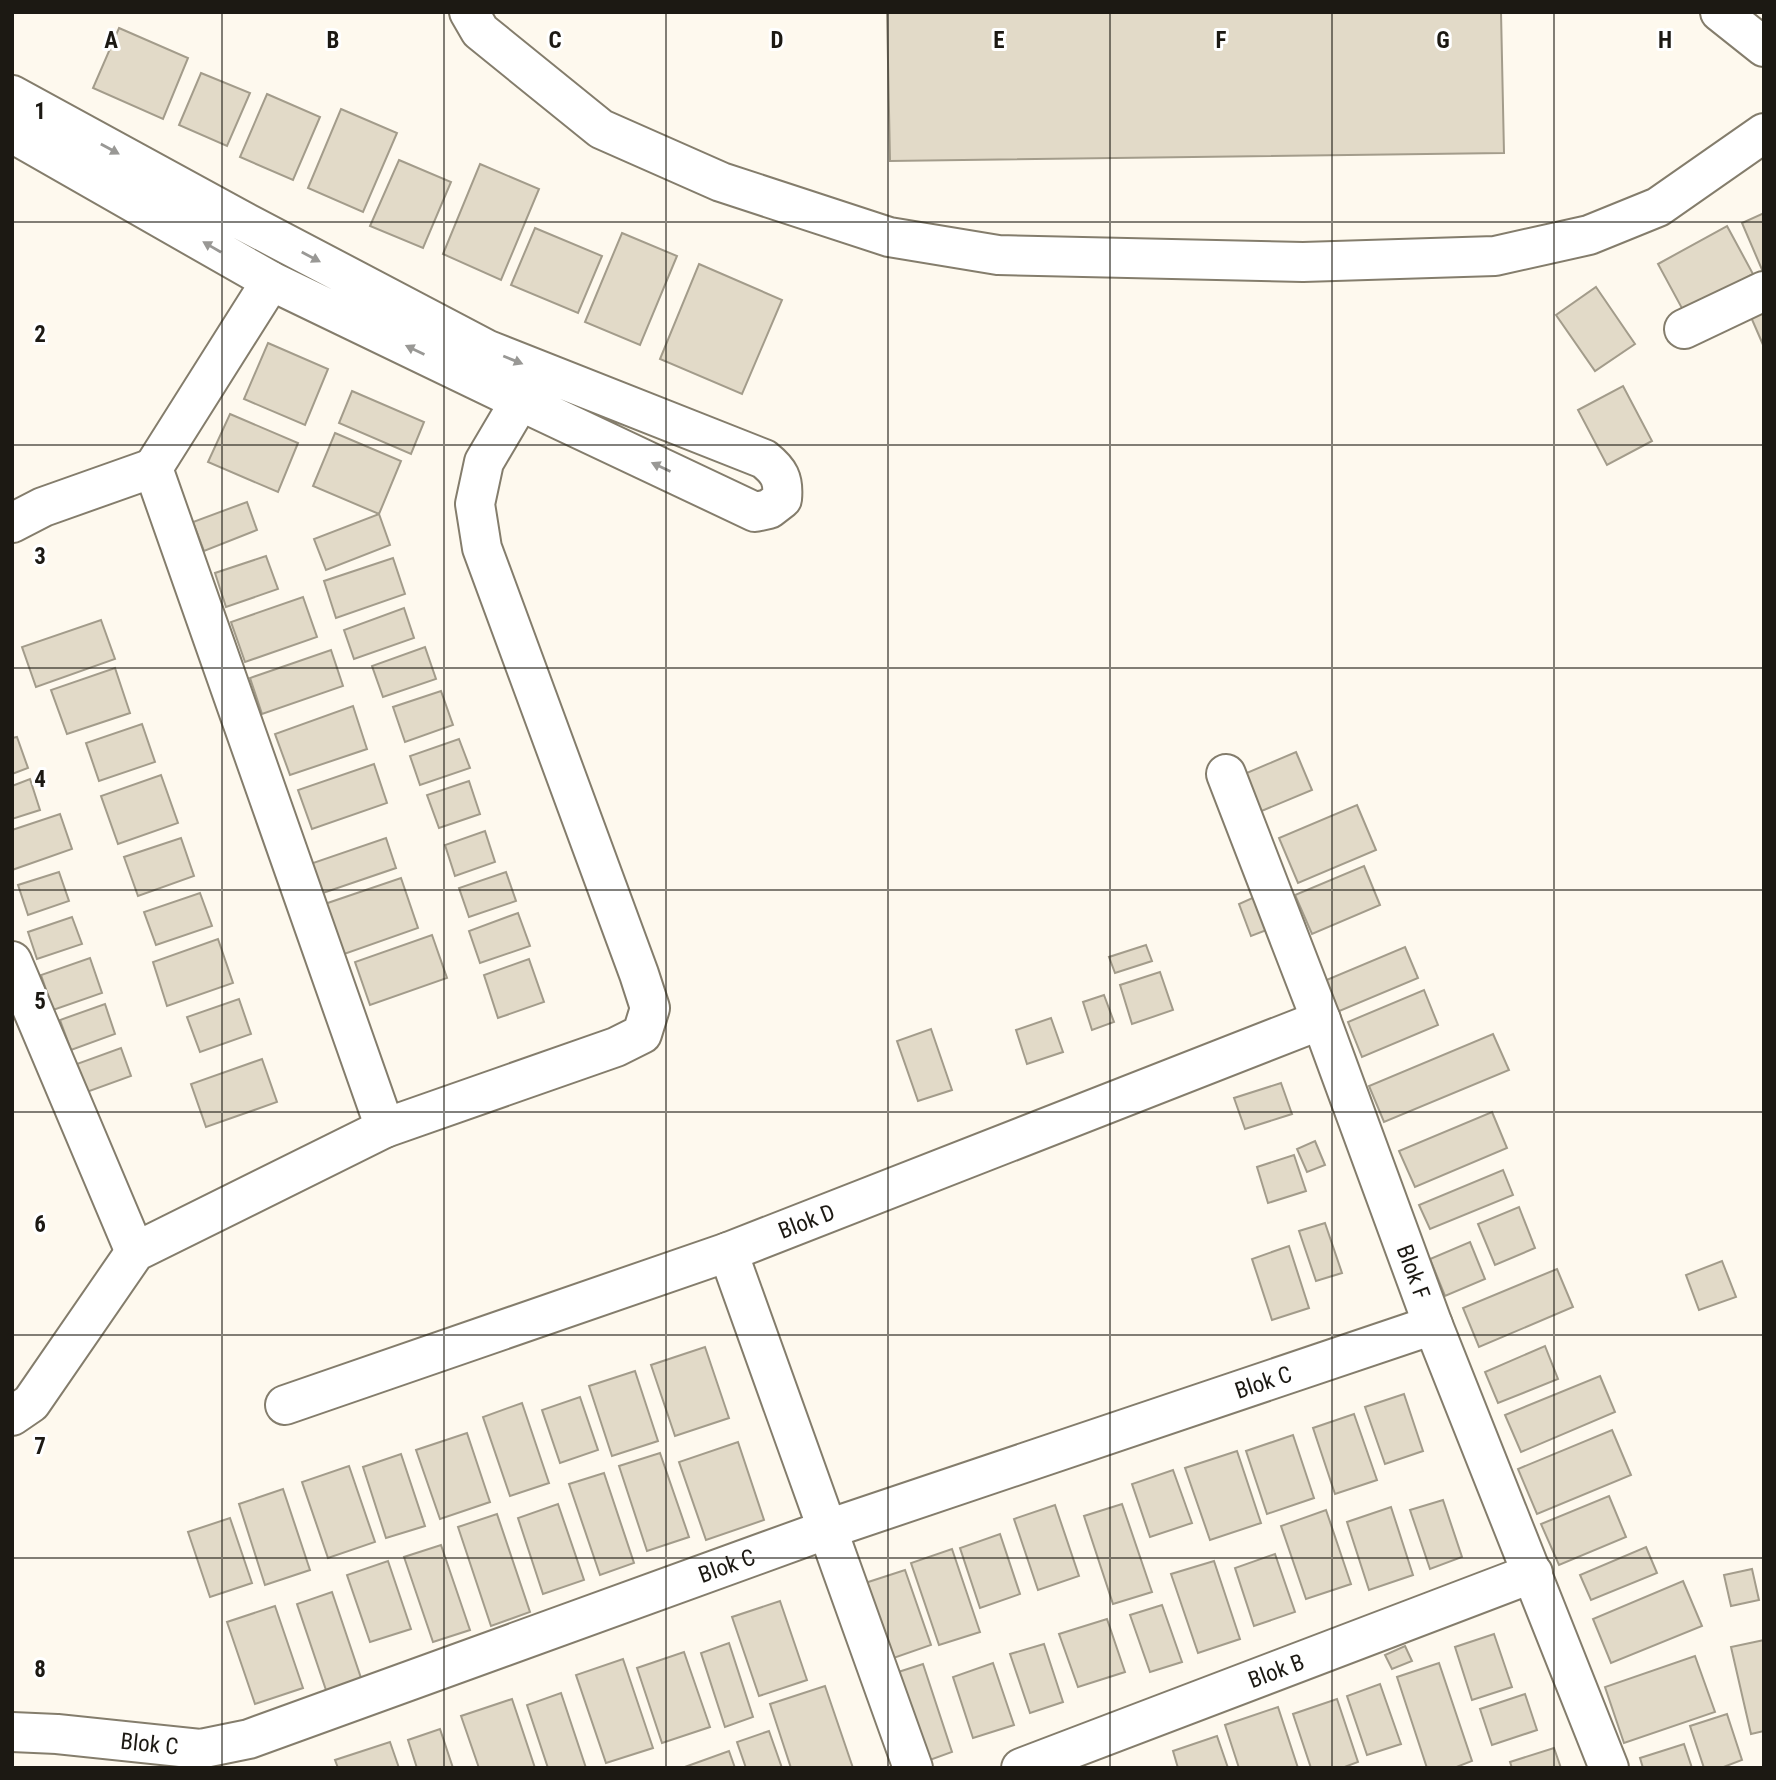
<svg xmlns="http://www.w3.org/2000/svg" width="1776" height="1780" font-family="'Roboto Condensed',sans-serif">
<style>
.building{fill:#e2dac8;stroke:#a39c8b;stroke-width:2}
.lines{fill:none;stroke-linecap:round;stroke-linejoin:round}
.minor-casing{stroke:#847d6c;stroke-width:42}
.minor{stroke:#fff;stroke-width:38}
.oneway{fill:#999895}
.grid{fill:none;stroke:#1c1913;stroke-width:2;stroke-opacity:0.55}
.labels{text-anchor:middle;stroke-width:6;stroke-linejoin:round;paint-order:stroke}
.street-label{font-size:23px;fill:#1c1913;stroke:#fff}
.grid-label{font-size:23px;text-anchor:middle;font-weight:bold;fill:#1c1913;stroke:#fff;stroke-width:6;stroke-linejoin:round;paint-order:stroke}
</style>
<rect width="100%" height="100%" fill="#fef9ee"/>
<g class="building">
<polygon points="887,12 1501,12 1504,153 890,161"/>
<polygon points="119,28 188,58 163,119 93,88"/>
<polygon points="201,73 250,93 227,146 179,125"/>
<polygon points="267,94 320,117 293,180 240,157"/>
<polygon points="341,109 397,133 363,212 308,188"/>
<polygon points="399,160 451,182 423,248 370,226"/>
<polygon points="480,164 539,189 501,280 443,254"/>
<polygon points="1764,213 1764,272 1763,272 1742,223"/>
<polygon points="1727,226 1753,274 1684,312 1658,264"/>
<polygon points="535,228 602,256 578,313 511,285"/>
<polygon points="622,233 677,256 640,345 585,322"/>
<polygon points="699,264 782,300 742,394 660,359"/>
<polygon points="1596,287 1635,344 1595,371 1556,315"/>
<polygon points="1764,301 1764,347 1747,308"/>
<polygon points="268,343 328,369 305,425 244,399"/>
<polygon points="1623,386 1652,441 1607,465 1578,410"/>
<polygon points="352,391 424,422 411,454 339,423"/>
<polygon points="230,414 298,443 278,492 208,462"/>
<polygon points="335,433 401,461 379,514 313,486"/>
<polygon points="247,502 257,530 204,551 193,522"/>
<polygon points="379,514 390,545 326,570 314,539"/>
<polygon points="266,556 278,589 226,607 215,573"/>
<polygon points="393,558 405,594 336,618 324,581"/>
<polygon points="303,597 317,637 245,662 231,622"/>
<polygon points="404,608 414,638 354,659 344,630"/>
<polygon points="101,620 115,659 36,687 22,647"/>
<polygon points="425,647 436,679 383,697 372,666"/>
<polygon points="331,650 343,686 262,714 250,678"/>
<polygon points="115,668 130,713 67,734 51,690"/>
<polygon points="441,691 453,725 405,742 393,707"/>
<polygon points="353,706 367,749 290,775 275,734"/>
<polygon points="142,724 155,762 99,781 86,743"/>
<polygon points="17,737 28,768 12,774 12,738"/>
<polygon points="459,739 470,768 420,785 410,756"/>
<polygon points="1296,752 1312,790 1252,815 1235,778"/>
<polygon points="374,764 387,803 312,829 298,790"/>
<polygon points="161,775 178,823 118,844 101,796"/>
<polygon points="30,779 40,810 12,819 12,786"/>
<polygon points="469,781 480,814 439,828 427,795"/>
<polygon points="1357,805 1376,850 1298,883 1279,838"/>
<polygon points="60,814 72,849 12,870 12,830"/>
<polygon points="485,831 495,862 455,876 445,845"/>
<polygon points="181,838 194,876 138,896 124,857"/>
<polygon points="386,838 396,868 320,894 310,864"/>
<polygon points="1364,866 1380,905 1312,934 1295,895"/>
<polygon points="59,872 69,901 28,915 18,885"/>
<polygon points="506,872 516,901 469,917 459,888"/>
<polygon points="401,878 418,928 330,959 313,908"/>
<polygon points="200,893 212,926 156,945 144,912"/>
<polygon points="1259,895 1272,928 1251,936 1239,904"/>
<polygon points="518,913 530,946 480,963 469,931"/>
<polygon points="72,917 82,944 37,959 28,932"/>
<polygon points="432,935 447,978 370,1005 355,962"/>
<polygon points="218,939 233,983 167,1006 153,962"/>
<polygon points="1146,945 1152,961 1115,973 1109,957"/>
<polygon points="1405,947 1418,978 1330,1015 1317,984"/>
<polygon points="90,958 102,993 53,1010 41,975"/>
<polygon points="529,959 544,1002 498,1018 484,975"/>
<polygon points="1160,972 1173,1010 1132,1024 1120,985"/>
<polygon points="1424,990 1438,1025 1362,1057 1348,1022"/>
<polygon points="1104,995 1114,1022 1092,1030 1083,1002"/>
<polygon points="239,999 251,1034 200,1052 187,1017"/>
<polygon points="105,1004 115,1034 71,1050 60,1020"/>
<polygon points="1051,1018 1063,1052 1027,1064 1016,1030"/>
<polygon points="931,1029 952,1090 918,1101 897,1041"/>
<polygon points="1493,1034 1509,1070 1384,1122 1369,1086"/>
<polygon points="121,1048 131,1076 84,1093 74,1065"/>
<polygon points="262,1059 277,1102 206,1127 191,1084"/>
<polygon points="1281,1083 1292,1114 1245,1129 1234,1098"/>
<polygon points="1492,1112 1507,1148 1415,1187 1399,1151"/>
<polygon points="1315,1141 1325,1165 1307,1172 1297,1149"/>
<polygon points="1294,1155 1306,1191 1268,1203 1257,1167"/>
<polygon points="1503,1170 1513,1195 1430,1229 1419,1205"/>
<polygon points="1519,1207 1535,1248 1495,1265 1478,1224"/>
<polygon points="1325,1223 1342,1273 1316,1281 1299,1231"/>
<polygon points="1470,1242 1485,1279 1445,1296 1430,1259"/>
<polygon points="1289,1246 1309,1308 1272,1320 1252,1259"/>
<polygon points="1722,1261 1736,1297 1699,1310 1686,1275"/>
<polygon points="1557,1269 1573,1307 1479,1347 1463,1308"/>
<polygon points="1545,1346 1558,1379 1498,1403 1485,1372"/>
<polygon points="705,1347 729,1418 675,1436 651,1365"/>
<polygon points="635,1371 658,1441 612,1456 589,1386"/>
<polygon points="1600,1376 1615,1412 1521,1452 1505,1415"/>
<polygon points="1404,1394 1423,1451 1385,1464 1365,1407"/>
<polygon points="580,1397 598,1450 560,1463 542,1410"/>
<polygon points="522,1403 549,1483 510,1496 483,1417"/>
<polygon points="1354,1414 1377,1480 1335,1494 1313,1428"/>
<polygon points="1612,1430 1631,1475 1537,1514 1518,1469"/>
<polygon points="467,1433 490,1502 440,1519 416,1450"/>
<polygon points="1293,1435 1314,1498 1267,1514 1246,1451"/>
<polygon points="738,1442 764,1520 706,1540 679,1462"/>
<polygon points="1237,1451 1261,1523 1210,1540 1185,1468"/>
<polygon points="660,1453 689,1537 647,1551 619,1466"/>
<polygon points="401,1454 425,1526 386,1538 363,1467"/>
<polygon points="349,1466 375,1542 328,1558 302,1482"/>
<polygon points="1173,1470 1192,1523 1150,1537 1132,1484"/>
<polygon points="604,1473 634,1563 600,1575 569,1484"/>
<polygon points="283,1489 310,1570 265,1585 239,1504"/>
<polygon points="1609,1496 1626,1537 1559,1565 1541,1524"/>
<polygon points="1443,1500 1462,1557 1430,1569 1410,1510"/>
<polygon points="558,1504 584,1580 543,1594 518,1518"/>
<polygon points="1122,1504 1152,1592 1113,1604 1084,1516"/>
<polygon points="1055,1505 1079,1576 1038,1590 1014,1519"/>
<polygon points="1391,1507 1413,1575 1369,1590 1347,1522"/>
<polygon points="1326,1510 1351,1584 1306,1599 1281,1526"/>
<polygon points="497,1514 530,1612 491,1626 458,1527"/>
<polygon points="230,1518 252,1583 210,1597 188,1532"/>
<polygon points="1000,1534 1020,1594 980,1608 960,1548"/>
<polygon points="441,1545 470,1630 433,1642 404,1557"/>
<polygon points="1646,1547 1657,1573 1591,1600 1580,1575"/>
<polygon points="952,1549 980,1632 939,1645 911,1563"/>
<polygon points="1275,1554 1295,1612 1254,1626 1235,1568"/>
<polygon points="388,1561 411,1629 370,1642 347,1575"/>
<polygon points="1214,1561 1240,1639 1198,1653 1171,1574"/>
<polygon points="1752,1569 1759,1600 1731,1606 1724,1575"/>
<polygon points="905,1570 931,1645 882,1662 856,1586"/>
<polygon points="1683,1581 1702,1626 1611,1663 1593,1619"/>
<polygon points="332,1592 363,1684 328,1696 297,1604"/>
<polygon points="780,1601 807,1680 759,1696 732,1617"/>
<polygon points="1162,1605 1182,1662 1150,1672 1130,1615"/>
<polygon points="275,1606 303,1688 255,1704 227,1622"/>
<polygon points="1107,1619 1125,1672 1078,1687 1059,1634"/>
<polygon points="1494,1634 1512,1687 1472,1700 1455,1647"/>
<polygon points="1764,1640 1764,1731 1751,1734 1731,1647"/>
<polygon points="729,1643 753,1717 725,1727 701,1653"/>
<polygon points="1044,1644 1063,1702 1030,1713 1010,1654"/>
<polygon points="1405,1646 1412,1661 1392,1669 1385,1655"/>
<polygon points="684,1652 710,1727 662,1743 637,1668"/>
<polygon points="1695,1656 1715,1712 1624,1743 1605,1687"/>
<polygon points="623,1659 653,1748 606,1763 576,1675"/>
<polygon points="993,1663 1014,1725 973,1738 953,1677"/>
<polygon points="1439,1663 1472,1761 1454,1768 1427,1768 1397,1677"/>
<polygon points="923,1664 952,1752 916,1765 886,1676"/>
<polygon points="1380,1684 1401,1744 1367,1755 1347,1696"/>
<polygon points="825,1686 853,1768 791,1768 770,1704"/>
<polygon points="561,1693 586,1768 548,1768 527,1705"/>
<polygon points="1525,1694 1537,1730 1492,1745 1480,1709"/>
<polygon points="512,1699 535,1768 479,1768 461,1716"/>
<polygon points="1337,1699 1358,1762 1342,1768 1311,1768 1293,1714"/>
<polygon points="1278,1707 1298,1768 1239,1768 1225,1725"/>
<polygon points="1727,1714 1742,1760 1721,1768 1704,1768 1690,1726"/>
<polygon points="440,1729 453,1768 417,1768 408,1740"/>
<polygon points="769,1731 782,1768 746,1768 737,1742"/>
<polygon points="1217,1736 1228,1768 1178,1768 1173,1751"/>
<polygon points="390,1742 399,1768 338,1768 335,1760"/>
<polygon points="1684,1744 1692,1768 1643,1768 1640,1758"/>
<polygon points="1554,1748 1561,1768 1512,1768 1510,1762"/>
<polygon points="729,1751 735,1768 682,1768"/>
</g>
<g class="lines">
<g class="minor-casing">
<g id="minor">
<polyline points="469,12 480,31 601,129 721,182 889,237 998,255 1303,262 1495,256 1589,235 1658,207 1764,133"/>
<polyline points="1720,12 1764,47"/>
<path d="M12,95l227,124 249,131 276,109c15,12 20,20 18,40l-13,10 -14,3 -235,-111 -249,-120 -259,-148"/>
<polyline points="271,281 153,468 385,1128 616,1047 642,1034 650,1008 639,974 482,548 475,504 484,462 520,401"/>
<polyline points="1684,329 1764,291"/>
<polyline points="12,523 43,507 153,468"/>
<path id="s1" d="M1226,774l95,246 112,305 176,443"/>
<polyline points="12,961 135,1252"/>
<polyline points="728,1252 913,1768"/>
<path id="s2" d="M285,1405l443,-153 593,-232"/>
<polyline points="12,1416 31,1403 135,1252 385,1128"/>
<path id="s3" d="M12,1732l45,2 143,15 49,-10 579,-210 605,-204"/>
<path id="s4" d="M1021,1768l512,-195"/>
</g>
</g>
<use href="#minor" class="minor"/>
</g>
<defs><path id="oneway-solid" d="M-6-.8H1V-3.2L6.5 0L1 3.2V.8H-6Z" transform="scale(1.75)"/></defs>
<g class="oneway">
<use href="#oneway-solid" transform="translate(110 149) rotate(29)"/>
<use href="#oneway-solid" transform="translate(212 247) rotate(-150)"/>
<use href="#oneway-solid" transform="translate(311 257) rotate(28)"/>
<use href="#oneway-solid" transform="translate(415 350) rotate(-154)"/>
<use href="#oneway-solid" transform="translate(513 360) rotate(22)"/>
<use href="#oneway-solid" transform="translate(661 467) rotate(-155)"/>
</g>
<path class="grid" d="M222,12v1756M444,12v1756M666,12v1756M888,12v1756M1110,12v1756M1332,12v1756M1554,12v1756M12,222h1752M12,445h1752M12,668h1752M12,890h1752M12,1112h1752M12,1335h1752M12,1558h1752"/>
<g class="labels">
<g class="street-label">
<text dy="8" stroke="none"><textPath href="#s2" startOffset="553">Blok D</textPath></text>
<text dy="8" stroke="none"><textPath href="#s1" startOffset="532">Blok F</textPath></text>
<text dy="8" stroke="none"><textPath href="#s3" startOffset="1314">Blok C</textPath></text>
<text dy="8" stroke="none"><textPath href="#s3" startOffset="747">Blok C</textPath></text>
<text dy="8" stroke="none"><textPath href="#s4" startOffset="273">Blok B</textPath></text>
<text dy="8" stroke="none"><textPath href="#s3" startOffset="138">Blok C</textPath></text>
</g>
</g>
<g class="grid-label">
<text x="111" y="48">A</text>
<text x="333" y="48">B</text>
<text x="555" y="48">C</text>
<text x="777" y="48">D</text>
<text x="999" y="48">E</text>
<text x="1221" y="48">F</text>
<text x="1443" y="48">G</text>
<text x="1665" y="48">H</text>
<text x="40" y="119">1</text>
<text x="40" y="342">2</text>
<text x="40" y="564">3</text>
<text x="40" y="787">4</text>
<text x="40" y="1009">5</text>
<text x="40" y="1232">6</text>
<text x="40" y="1454">7</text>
<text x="40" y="1677">8</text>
</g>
<rect width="1776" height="1780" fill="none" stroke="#1c1913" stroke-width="28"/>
</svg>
